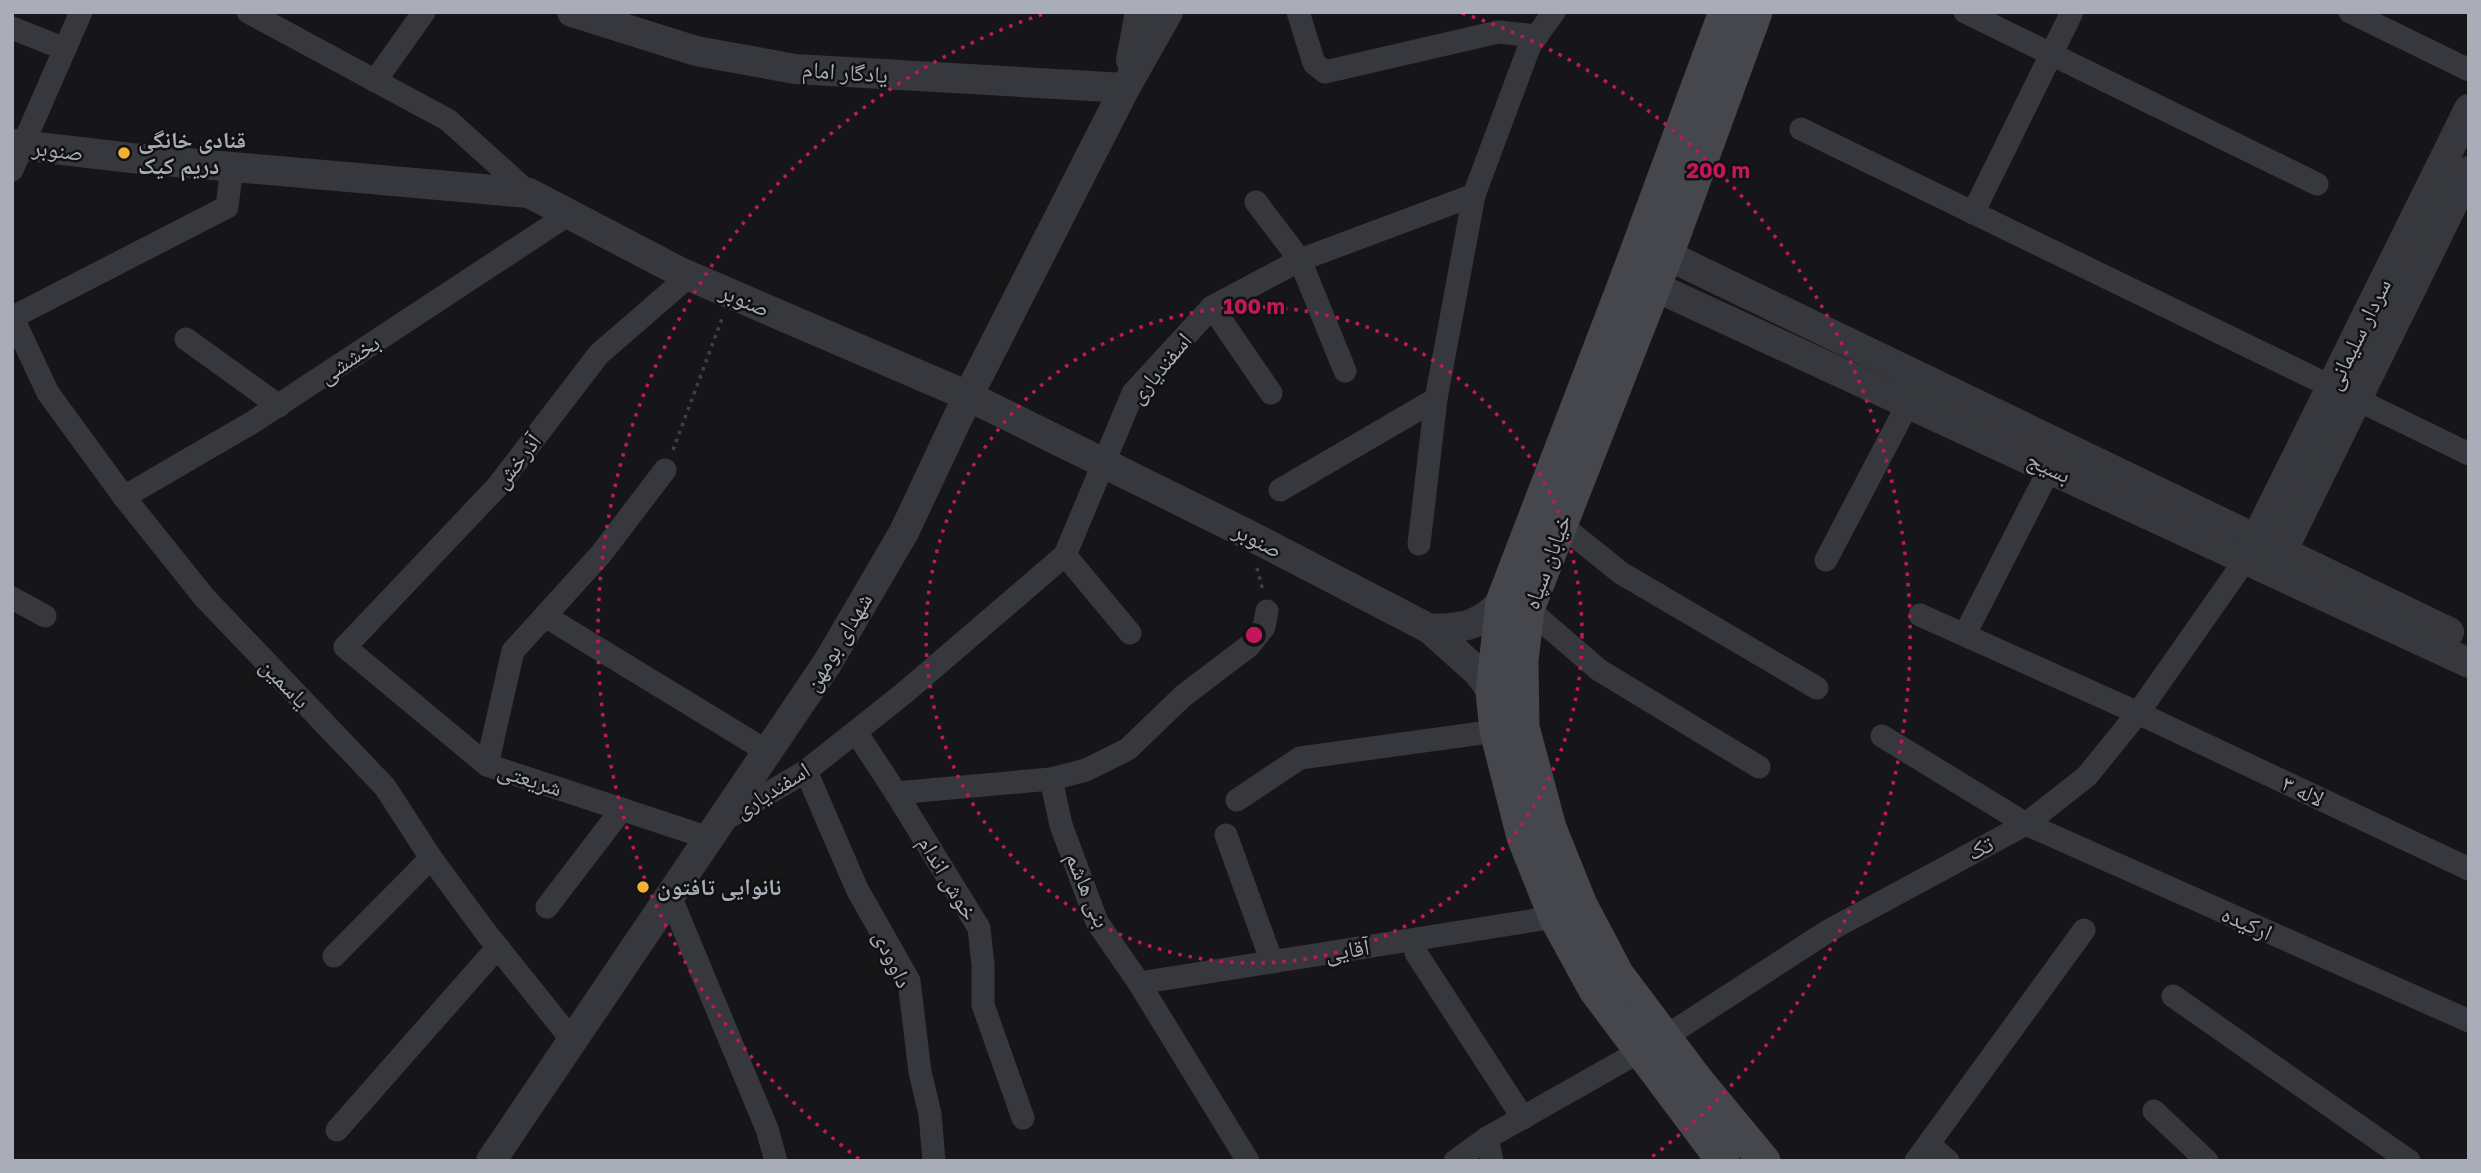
<svg xmlns="http://www.w3.org/2000/svg" width="2481" height="1173" font-family="'Golos Text','Noto Naskh Arabic',sans-serif">
<style>
.lines{fill:none;stroke-linecap:round;stroke-linejoin:round}
.path{stroke:#3d3f44;stroke-width:3.5;stroke-dasharray:3.5 5;stroke-linecap:butt}
.minor{stroke:#37383d;stroke-width:23}
.tertiary{stroke:#37383d;stroke-width:30}
.secondary{stroke:#45474d;stroke-width:33}
.ring{fill:none;stroke:#c2185b;stroke-width:3.5;stroke-dasharray:3.5 7}
.poi-dot{fill:#f2b134;stroke:#111113;stroke-width:2.5}
.labels{text-anchor:middle;stroke-width:5;stroke-linejoin:round;paint-order:stroke}
.street-label{font-size:23px;fill:#a8adb8;stroke:#111113}
.poi-label{font-size:23px;font-weight:bold;fill:#a8adb8;stroke:#111113;text-anchor:start}
.centre{fill:#c2185b;stroke:#111113;stroke-width:3.5}
.ring-label{font-size:21px;text-anchor:middle;font-weight:bold;fill:#c2185b;stroke:#111113;stroke-width:5;stroke-linejoin:round;paint-order:stroke}
</style>
<rect width="100%" height="100%" fill="#161618"/>
<g class="lines">
<g class="path">
<polyline points="673,450 723,316"/>
<polyline points="1257,568 1263,591"/>
</g>
<g class="minor">
<polyline points="248,12 448,120 529,193"/>
<polyline points="1298,12 1314,63 1325,72 1498,32 1537,36"/>
<polyline points="1965,12 2317,184"/>
<polyline points="2350,12 2469,70"/>
<polyline points="12,28 65,49"/>
<polyline points="375,81 424,12"/>
<polyline points="1801,129 2332,387"/>
<polyline points="12,170 81,12"/>
<polyline points="1256,202 1300,260 1345,371"/>
<polyline points="1973,213 2072,12"/>
<polyline points="689,276 599,354 497,487 345,647 487,765 709,838"/>
<polyline points="1212,307 1271,393"/>
<polyline points="12,316 48,393 124,497 204,597 385,787 431,858 487,934 572,1040"/>
<polyline points="13,317 227,207 232,167"/>
<polyline points="186,339 279,406"/>
<polyline points="2356,399 2469,454"/>
<polyline points="1280,490 1436,399"/>
<polyline points="124,497 253,422 569,214"/>
<polyline points="1560,524 1621,573 1817,688"/>
<polyline points="1419,544 1436,399 1474,195"/>
<polyline points="1065,555 1130,633"/>
<polyline points="1826,560 1909,402"/>
<polyline points="12,598 45,616"/>
<polyline points="1528,609 1599,670 1759,767"/>
<polyline points="1920,615 2138,713 2469,869"/>
<polyline points="545,616 768,752"/>
<polyline points="1965,634 2050,468"/>
<polyline points="856,732 896,793 979,928 983,965 983,1005 1023,1118"/>
<polyline points="1882,736 2026,824 2469,1021"/>
<polyline points="487,765 513,651 601,554 665,470"/>
<polyline points="806,771 857,889 909,981 920,1072 930,1114 934,1161"/>
<polyline points="1051,779 1086,770 1128,749 1183,696 1249,646 1264,627 1267,611"/>
<polyline points="896,793 1051,779 1061,825 1097,922 1139,983 1248,1161"/>
<polyline points="1237,800 1300,758 1496,731"/>
<polyline points="722,821 806,771 903,694 1065,555 1133,393 1212,307 1300,260 1474,195 1530,45 1554,12"/>
<polyline points="1226,835 1272,962"/>
<polyline points="670,896 767,1129 776,1161"/>
<polyline points="547,907 622,809"/>
<polyline points="1416,953 1523,1118"/>
<polyline points="334,956 431,858"/>
<polyline points="1139,983 1555,917"/>
<polyline points="2173,996 2409,1161"/>
<polyline points="2154,1111 2207,1161"/>
<polyline points="337,1130 498,947"/>
<polyline points="1487,1138 1492,1161"/>
<polyline points="1929,1144 1948,1161"/>
<polyline points="1455,1161 1487,1138 1665,1037 1828,931 2026,824 2087,776 2138,713 2246,559"/>
<polyline points="1916,1161 2084,930"/>
</g>
<g class="tertiary">
<polyline points="572,12 696,51 795,69 1125,88"/>
<polyline points="1131,60 1140,12"/>
<polyline points="12,144 131,158 529,193 680,272 968,396 1249,535 1430,629 1478,672 1492,691"/>
<polyline points="1646,245 2449,632"/>
<polyline points="1634,277 2469,663"/>
<polyline points="2247,557 2469,109"/>
<polyline points="2274,568 2469,171"/>
<path d="M1430,629c32,-1 49,-2 72,-27"/>
<polyline points="491,1161 828,662 904,532 968,396 1125,88 1168,12"/>
</g>
<g class="secondary">
<polyline points="1756,12 1667,255 1528,609 1522,661 1523,727 1550,828 1581,905 1618,975 1697,1080 1764,1161"/>
<polyline points="1723,1161 1595,990 1555,917 1523,837 1496,731 1492,691 1502,602 1628,274 1725,12"/>
</g>
</g>
<g class="ring">
<circle cx="1254" cy="635" r="328"/>
<path d="M859 1159A656 656 0 0 1 1046 13M1462 13A656 656 0 0 1 1649 1159"/>
</g>
<g class="poi-dot">
<circle cx="124" cy="153" r="7"/>
<circle cx="643" cy="887" r="7"/>
</g>
<g class="labels">
<g class="street-label">
<text transform="translate(845 72) rotate(4)" y="8">یادگار امام</text>
<text transform="translate(58 150) rotate(7)" y="8">صنوبر</text>
<text transform="translate(745 300) rotate(23)" y="8">صنوبر</text>
<text transform="translate(2358 334) rotate(-64)" y="8">سردار سلیمانی</text>
<text transform="translate(349 359) rotate(-34)" y="8">بخششی</text>
<text transform="translate(1160 368) rotate(-50)" y="8">اسفندیاری</text>
<text transform="translate(517 461) rotate(-52)" y="8">آذرخش</text>
<text transform="translate(2049 467) rotate(25)" y="8">بسیج</text>
<text transform="translate(1258 540) rotate(27)" y="8">صنوبر</text>
<text transform="translate(1547 562) rotate(-70)" y="8">خیابان سپاه</text>
<text transform="translate(838 642) rotate(-59)" y="8">شهدای بومهن</text>
<text transform="translate(285 683) rotate(46)" y="8">یاسمین</text>
<text transform="translate(530 779) rotate(18)" y="8">شریعتی</text>
<text transform="translate(772 790) rotate(-32)" y="8">اسفندیاری</text>
<text transform="translate(2303 791) rotate(25)" y="8">لاله ۳</text>
<text transform="translate(1980 848) rotate(-28)" y="8">تک</text>
<text transform="translate(948 878) rotate(59)" y="8">خوش اندام</text>
<text transform="translate(1088 890) rotate(67)" y="8">بنی هاشم</text>
<text transform="translate(2247 923) rotate(24)" y="8">ارکیده</text>
<text transform="translate(1347 950) rotate(-9)" y="8">آقایی</text>
<text transform="translate(893 959) rotate(65)" y="8">داوودی</text>
</g>
<g class="poi-label">
<text x="138" y="148">قنادی خانگی<tspan x="138" dy="26">دریم کیک</tspan></text>
<text x="657" y="895">نانوایی تافتون</text>
</g>
</g>
<circle cx="1254" cy="635" r="10" class="centre"/>
<g class="ring-label">
<text x="1718" y="178">200 m</text>
<text x="1254" y="314">100 m</text>
</g>
<rect width="2481" height="1173" fill="none" stroke="#a8adb8" stroke-width="28"/>
</svg>
